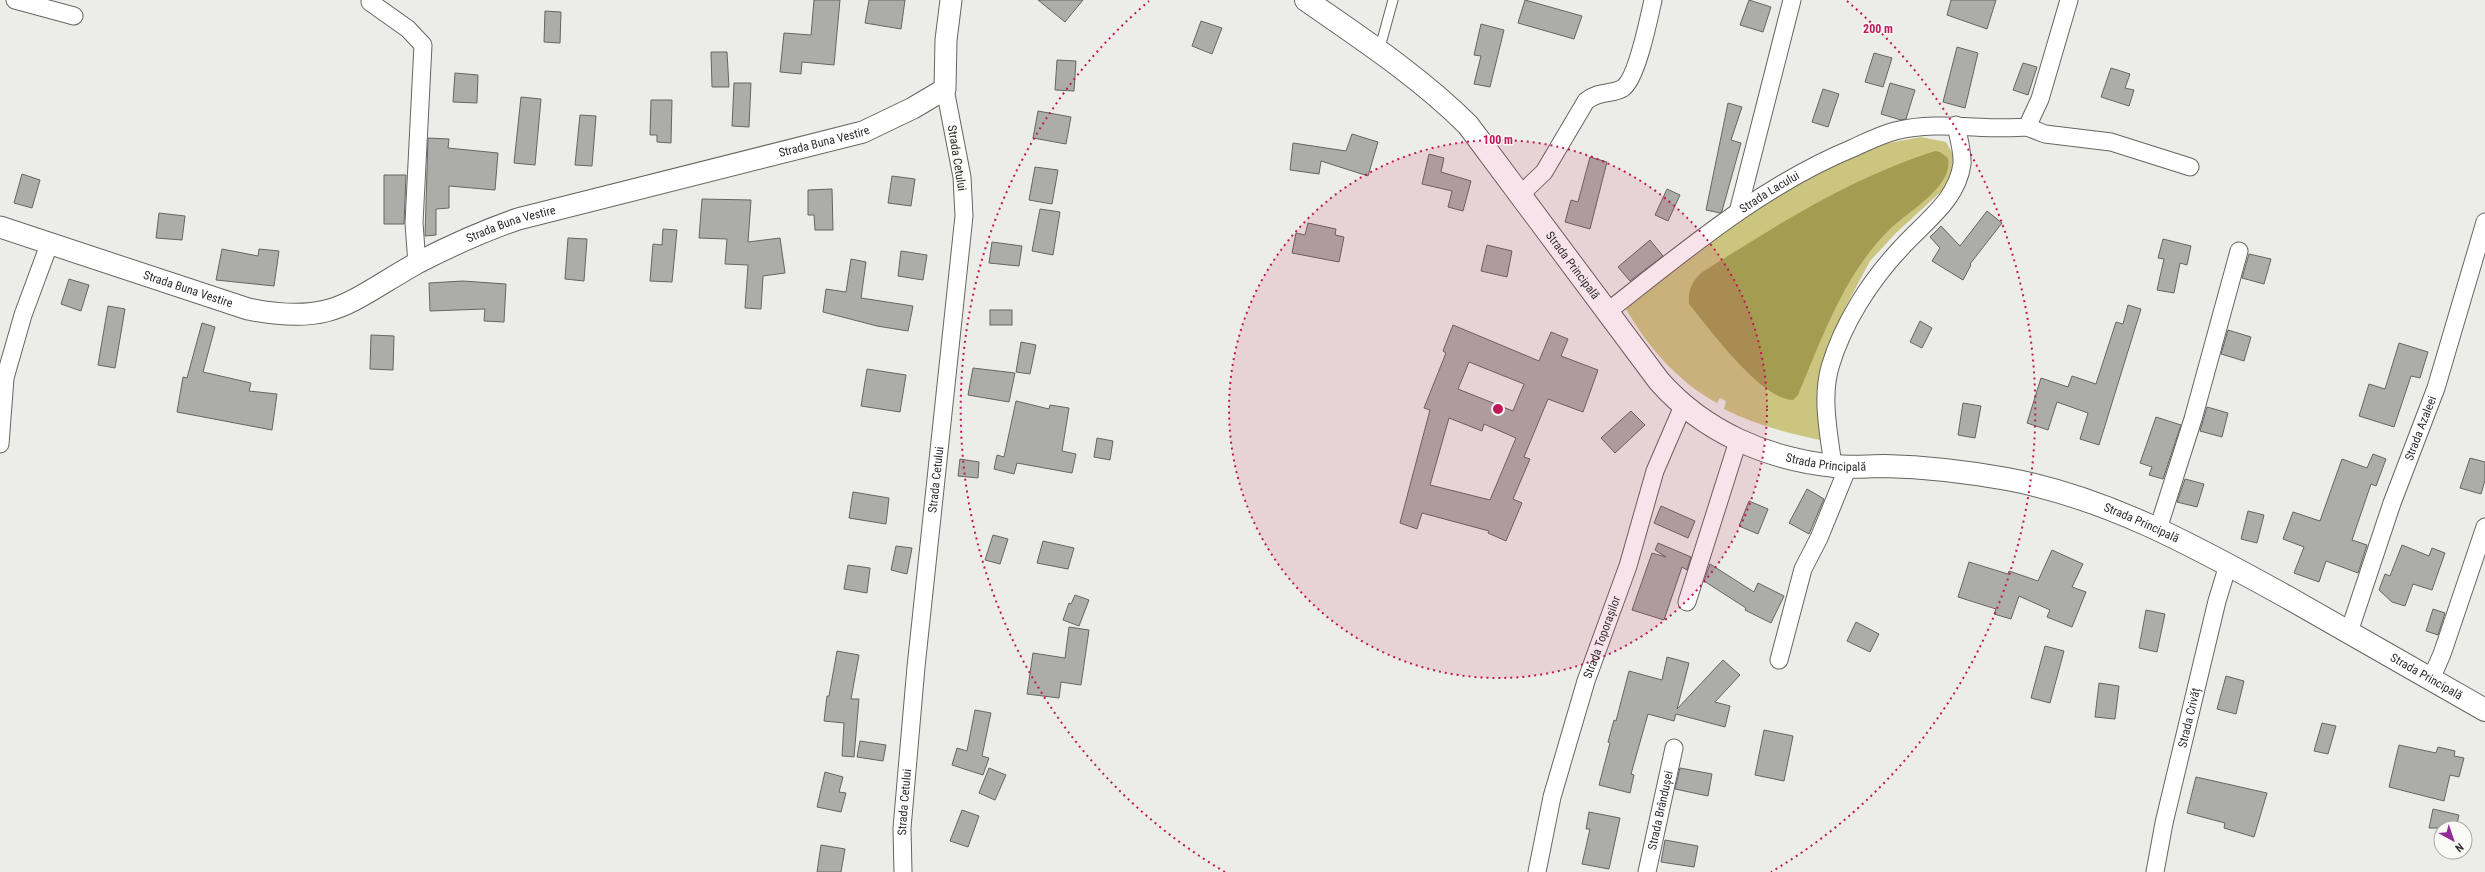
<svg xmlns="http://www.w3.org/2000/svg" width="2485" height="872" font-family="'Roboto Condensed',sans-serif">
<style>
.green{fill:#cbc580}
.water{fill:#a49c50}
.building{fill:#acaca8;stroke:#656561;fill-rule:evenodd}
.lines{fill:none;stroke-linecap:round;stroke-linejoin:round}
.service-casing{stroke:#656561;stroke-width:11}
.minor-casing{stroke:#656561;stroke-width:19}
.tertiary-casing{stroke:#656561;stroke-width:23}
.secondary-casing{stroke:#656561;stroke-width:24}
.service{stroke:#fff;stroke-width:9}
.minor{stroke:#fff;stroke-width:17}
.tertiary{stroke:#fff;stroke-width:21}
.secondary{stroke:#fff;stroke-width:22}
.ring{fill:none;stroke:#c2185b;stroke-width:2;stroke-dasharray:2 4}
.labels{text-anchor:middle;stroke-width:3;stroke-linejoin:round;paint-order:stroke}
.street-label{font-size:12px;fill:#2f2f2e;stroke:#f9f9f5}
.centre{fill:#c2185b;stroke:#f9f9f5;stroke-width:2}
.ring-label{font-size:12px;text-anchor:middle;font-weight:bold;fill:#c2185b;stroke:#f9f9f5;stroke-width:3;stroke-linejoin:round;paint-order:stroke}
</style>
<rect width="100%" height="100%" fill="#ecece8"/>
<path class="green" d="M1921,137l25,5 9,16 -7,27 -52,48 -26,28 -24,45 -14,31 -8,33 1,71c-35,-7 -69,-16 -101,-32l2,-8 -6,-3 -3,5c-40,-22 -69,-56 -91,-94l15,-17 115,-83 49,-30 73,-34z"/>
<path class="water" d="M1935,151l5,1 8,6c6,29 -41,54 -60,73 -44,44 -66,107 -90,164l-5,5c-33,-1 -83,-71 -104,-96 -1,-13 2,-21 12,-31 74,-47 149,-95 234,-122z"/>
<g class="building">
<polygon points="814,0 840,0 834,65 802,62 801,74 780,72 784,33 811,35"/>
<polygon points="869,0 905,0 901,29 865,23"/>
<polygon points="1038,0 1083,0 1065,22"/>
<polygon points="1525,0 1582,16 1574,39 1518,23"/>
<polygon points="1749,0 1771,7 1763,32 1740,25"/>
<polygon points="1951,0 1996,0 1987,29 1947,15"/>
<polygon points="545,11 561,12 560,43 544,42"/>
<polygon points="1201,21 1222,28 1212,54 1192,46"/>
<polygon points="1481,24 1504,30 1490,87 1474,84 1481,56 1474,55"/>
<polygon points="1957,47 1978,53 1965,108 1943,102"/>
<polygon points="711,52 727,52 729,87 712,87"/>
<polygon points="1874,53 1892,58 1883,87 1865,82"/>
<polygon points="1057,60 1076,61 1074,91 1055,90"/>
<polygon points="2023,63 2037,67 2028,95 2013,90"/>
<polygon points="2111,68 2130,74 2125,88 2134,90 2129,106 2101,97"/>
<polygon points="455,73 478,75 477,103 453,102"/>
<polygon points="734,83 751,83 749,127 732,126"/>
<polygon points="1890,83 1915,90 1906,119 1901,120 1881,114"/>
<polygon points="1823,89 1839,94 1828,127 1812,122"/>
<polygon points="521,97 541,99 535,165 514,163"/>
<polygon points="651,100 672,100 671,143 657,142 657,135 650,135"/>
<polygon points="1728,103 1742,107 1731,140 1741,143 1722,211 1720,213 1706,210"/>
<polygon points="1038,111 1071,117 1066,144 1033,138"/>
<polygon points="580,115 596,116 592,166 575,165"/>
<polygon points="1352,134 1378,142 1368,176 1321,161 1319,174 1290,170 1293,143 1346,151"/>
<polygon points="428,138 449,139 448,148 498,153 495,190 449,186 449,208 436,209 436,235 425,236"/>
<polygon points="1429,154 1444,158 1441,172 1471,181 1463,211 1448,207 1452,191 1422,184"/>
<polygon points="1590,157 1607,162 1590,229 1565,222 1571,200 1578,202"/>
<polygon points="1035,167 1058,170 1052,204 1029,200"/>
<polygon points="22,174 40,180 32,208 14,203"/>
<polygon points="384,175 406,175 404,224 384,224"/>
<polygon points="892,176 915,179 911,206 888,203"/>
<polygon points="832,189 833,230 815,230 814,215 808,215 808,190"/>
<polygon points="1667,189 1680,195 1668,221 1655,215"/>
<polygon points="702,199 751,200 748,242 780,238 785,273 763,276 761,309 745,308 748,265 725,264 727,239 699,238"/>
<polygon points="1040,209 1060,212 1053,255 1032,251"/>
<polygon points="1987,211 2002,223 1970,264 1971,265 1963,280 1932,261 1940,248 1930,237 1941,226 1960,246"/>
<polygon points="159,213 185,216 182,240 156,238"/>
<polygon points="1308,223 1336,229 1335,235 1344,237 1339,262 1292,253 1296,233 1305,235"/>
<polygon points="663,229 677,230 672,282 650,281 653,244 662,245"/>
<polygon points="568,238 587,239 584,281 565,279"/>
<polygon points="2163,239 2191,246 2187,265 2180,263 2174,293 2157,290 2164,259 2158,258"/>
<polygon points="1650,240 1663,256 1630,281 1618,267"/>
<polygon points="992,242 1022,246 1019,266 989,263"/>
<polygon points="1487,245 1512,251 1507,277 1481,271"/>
<polygon points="222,249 258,256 259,249 279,251 274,286 216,280"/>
<polygon points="901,251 927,255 923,280 898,276"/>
<polygon points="2249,254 2271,259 2264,284 2242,278"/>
<polygon points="851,259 866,262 861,298 913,306 908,331 877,326 823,312 826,289 846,292"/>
<polygon points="69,279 89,285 81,311 61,304"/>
<polygon points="463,281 506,284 504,322 484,321 485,309 430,311 429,283"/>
<polygon points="2128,305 2141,309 2099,445 2080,439 2088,413 2057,402 2048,430 2027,423 2041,378 2068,387 2072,376 2096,384 2116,322 2123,324"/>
<polygon points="108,306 125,309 115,368 98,365"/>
<rect x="990" y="310" width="22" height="15"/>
<polygon points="1920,321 1932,328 1922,348 1910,342"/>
<polygon points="202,323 215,327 203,372 251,383 249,391 277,394 272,430 177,412 183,377 187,378"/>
<path d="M1453,325l86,36 12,-29 17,7 -7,17 37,14 -15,42 -35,-13 -24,58 6,2 -17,40 9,4 -16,38 -18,-8 1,-2 -67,-18 -5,16 -17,-6 30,-113 -6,-2 22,-55 -3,-2zM1469,362l55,22 -11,27 -55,-22zM1449,418l33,13 2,-7 32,14 -26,62 -60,-15z"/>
<polygon points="2228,330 2251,337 2244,361 2221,354"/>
<polygon points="371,335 394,336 393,370 370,369"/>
<polygon points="1021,342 1036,345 1030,374 1016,372"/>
<polygon points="2399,343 2428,352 2420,378 2411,376 2394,427 2359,416 2369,384 2385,389"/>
<polygon points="973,368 1015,373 1009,402 968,395"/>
<polygon points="867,369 906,375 900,412 861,406"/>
<polygon points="1016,401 1049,409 1050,405 1069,408 1062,451 1076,454 1072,473 1017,463 1014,474 994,469 997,455 1004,457"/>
<polygon points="1963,403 1981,406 1975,438 1958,435"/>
<polygon points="2207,407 2228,413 2222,437 2200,431"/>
<polygon points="1631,411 1645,425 1615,453 1601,438"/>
<polygon points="2156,417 2181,425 2163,479 2149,475 2152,467 2140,463"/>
<polygon points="1097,438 1113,441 1110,460 1094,457"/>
<polygon points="2373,454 2386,459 2376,486 2371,484 2352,540 2367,545 2358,573 2326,561 2319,582 2294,573 2304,547 2283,539 2293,512 2320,521 2342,459 2367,468"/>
<polygon points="2470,458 2485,462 2485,480 2481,494 2460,488"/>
<polygon points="960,459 979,462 978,478 958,476"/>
<polygon points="2185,479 2204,484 2197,507 2177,502"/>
<polygon points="1807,489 1824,499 1809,534 1789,523"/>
<polygon points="853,492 889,498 886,524 849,518"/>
<polygon points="1749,501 1768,509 1758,534 1739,526"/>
<polygon points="1661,506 1695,521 1688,538 1654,523"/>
<polygon points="2248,511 2264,515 2257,543 2241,539"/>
<polygon points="993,535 1008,539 1000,564 985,560"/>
<polygon points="1043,541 1074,548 1068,569 1037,563"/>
<polygon points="1658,543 1691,557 1687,570 1682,567 1664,620 1632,610 1652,553 1666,557 1655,550"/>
<polygon points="2402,545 2429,556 2432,548 2445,553 2432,590 2413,584 2405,606 2392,602 2379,590 2385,574 2390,576"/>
<polygon points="896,546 912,548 907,574 891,570"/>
<polygon points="2052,550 2083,564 2072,587 2086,592 2072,627 2047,617 2050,610 2019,596 2011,619 1994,614 1996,609 1958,597 1969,562 2008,574 2009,571 2038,581"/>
<polygon points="1710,564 1754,592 1758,583 1784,596 1771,623 1745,610 1746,608 1704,581"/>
<polygon points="848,565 870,568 867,593 844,589"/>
<polygon points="1075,595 1089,600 1079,626 1063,620 1069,603 1071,604"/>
<polygon points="2433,609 2445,613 2438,635 2426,631"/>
<polygon points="2146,610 2165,614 2157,652 2139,648"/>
<polygon points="1856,622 1879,634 1870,652 1847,641"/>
<polygon points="1069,627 1089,630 1081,685 1061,682 1059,698 1027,694 1033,653 1065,658"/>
<polygon points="2045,646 2064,651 2050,703 2031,698"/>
<polygon points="837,651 859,655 851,699 859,699 854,757 842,756 844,723 824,721 827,696 829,696"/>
<polygon points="1667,657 1689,663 1677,709 1723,660 1740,675 1715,702 1730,706 1725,727 1676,714 1674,721 1648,714 1631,774 1634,775 1630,793 1599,785 1610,743 1608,742 1614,720 1616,721 1629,671 1662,680"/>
<polygon points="2226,676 2244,681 2236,714 2217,709"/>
<polygon points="2099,683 2119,686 2115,719 2095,717"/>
<polygon points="975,710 991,713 982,756 989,758 983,775 952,765 957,748 967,751"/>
<polygon points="2322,723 2336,726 2328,754 2314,751"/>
<polygon points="1764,730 1793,736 1784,781 1755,775"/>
<polygon points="860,741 886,745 883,761 857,757"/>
<polygon points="2399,745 2436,753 2438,747 2455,751 2454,756 2464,758 2459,777 2450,775 2444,801 2389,787"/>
<polygon points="989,768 1006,775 995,800 979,793"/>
<polygon points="1680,768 1712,774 1708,796 1675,789"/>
<polygon points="825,772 843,777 839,792 846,793 841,812 817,807"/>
<polygon points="2196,777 2267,793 2254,837 2224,828 2225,823 2187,813"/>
<polygon points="2433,809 2459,815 2456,828 2429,828"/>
<polygon points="962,810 979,816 968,847 950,841"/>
<polygon points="1589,812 1620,818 1609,869 1582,864 1590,829 1586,829"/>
<polygon points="1665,840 1698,846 1694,867 1661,862"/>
<polygon points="821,845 845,849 841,872 817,872"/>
</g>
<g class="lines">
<g class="service-casing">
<polyline id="service" points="1379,51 1393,0"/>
</g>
<g class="minor-casing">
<g id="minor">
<polyline points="15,0 74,16"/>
<polyline points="370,2 408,29 423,45 414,223 417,264"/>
<polyline points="2027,127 2045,134 2111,142 2190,167"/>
<path d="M1521,194l23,-22 42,-71c14,-11 26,-6 37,-13 14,-10 26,-70 30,-88"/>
<polyline points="1738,212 1792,0"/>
<path id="s1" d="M1607,312c78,-61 154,-126 246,-164 13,-6 27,-13 42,-17 44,-11 88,0 132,-4l13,-28 29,-99"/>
<polyline points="0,444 5,378 23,315 50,242"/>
<path d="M1833,466c-4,-32 -12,-67 -3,-99 13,-44 40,-86 71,-119 23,-26 56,-47 61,-84 1,-12 -4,-28 -6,-39"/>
<polyline points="2158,529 2193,419 2239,251"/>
<polyline points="1687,602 1738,441"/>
<path id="s2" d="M2349,632l43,-129 44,-115 49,-166"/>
<polyline points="1779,660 1803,569 1819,538 1848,467"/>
<polyline points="2431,679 2442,654 2485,527"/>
<path id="s3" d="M903,872l-1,-44 14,-161 48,-451 -2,-39 -17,-88"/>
<path id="s4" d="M1537,872l15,-75 34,-116 42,-115 27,-95 28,-65"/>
<path id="s5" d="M1647,872l27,-124"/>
<path id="s6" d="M2155,872l9,-49 53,-222 11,-36"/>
</g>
</g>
<g class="tertiary-casing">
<g id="tertiary">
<path id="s7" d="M0,227l248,82c85,17 100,-7 169,-46 33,-17 66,-32 101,-44l345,-87 50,-24 32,-19 1,-49 5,-40"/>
</g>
</g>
<g class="secondary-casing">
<g id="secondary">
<path id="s8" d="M1306,0c56,39 114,77 162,125l191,256c45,51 108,78 176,85 16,2 33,0 50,0 40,1 83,6 122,13 102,19 191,69 280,118 66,38 132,75 198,113"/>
</g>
</g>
<use href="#service" class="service"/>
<use href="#minor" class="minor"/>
<use href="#tertiary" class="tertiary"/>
<use href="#secondary" class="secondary"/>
</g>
<circle cx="1498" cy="409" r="269" fill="#c2185b" fill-opacity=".12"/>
<g class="ring">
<circle cx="1498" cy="409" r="269"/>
<path d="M1225 872A537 537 0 0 1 1149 1M1847 1A537 537 0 0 1 1771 872"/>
</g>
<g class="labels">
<g class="street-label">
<text dy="4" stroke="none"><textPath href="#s7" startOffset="869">Strada Buna Vestire</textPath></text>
<text transform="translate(957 158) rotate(81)" y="4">Strada Cetului</text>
<text dy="4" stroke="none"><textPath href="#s1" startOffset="202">Strada Lacului</textPath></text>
<text dy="4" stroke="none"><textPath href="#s7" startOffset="545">Strada Buna Vestire</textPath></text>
<text dy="4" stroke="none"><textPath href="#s8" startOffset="380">Strada Principală</textPath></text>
<text dy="4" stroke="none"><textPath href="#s7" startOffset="198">Strada Buna Vestire</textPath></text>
<text dy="4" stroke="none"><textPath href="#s2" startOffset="216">Strada Azaleei</textPath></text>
<text dy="4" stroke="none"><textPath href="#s8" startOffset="715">Strada Principală</textPath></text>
<text dy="4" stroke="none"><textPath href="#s3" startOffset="394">Strada Cetului</textPath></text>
<text dy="4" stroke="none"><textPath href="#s8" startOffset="1039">Strada Principală</textPath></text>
<text dy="4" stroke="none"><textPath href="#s4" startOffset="244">Strada Toporașilor</textPath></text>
<text dy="4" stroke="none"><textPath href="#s8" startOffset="1363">Strada Principală</textPath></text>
<text dy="4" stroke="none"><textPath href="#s6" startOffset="158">Strada Crivăț</textPath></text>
<text dy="4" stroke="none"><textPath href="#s3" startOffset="70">Strada Cetului</textPath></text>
<text dy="4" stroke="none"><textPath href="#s5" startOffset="63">Strada Brândușei</textPath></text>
</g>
</g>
<circle cx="1498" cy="409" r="6" class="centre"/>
<g class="ring-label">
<text x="1878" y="33">200 m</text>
<text x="1498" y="144">100 m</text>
</g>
<g transform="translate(2453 840) rotate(140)"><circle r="19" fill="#f9f9f5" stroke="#a8a8a5"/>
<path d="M0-3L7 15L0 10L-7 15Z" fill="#8f2d95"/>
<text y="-6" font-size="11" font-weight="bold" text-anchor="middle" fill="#2f2f2e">N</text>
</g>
</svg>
